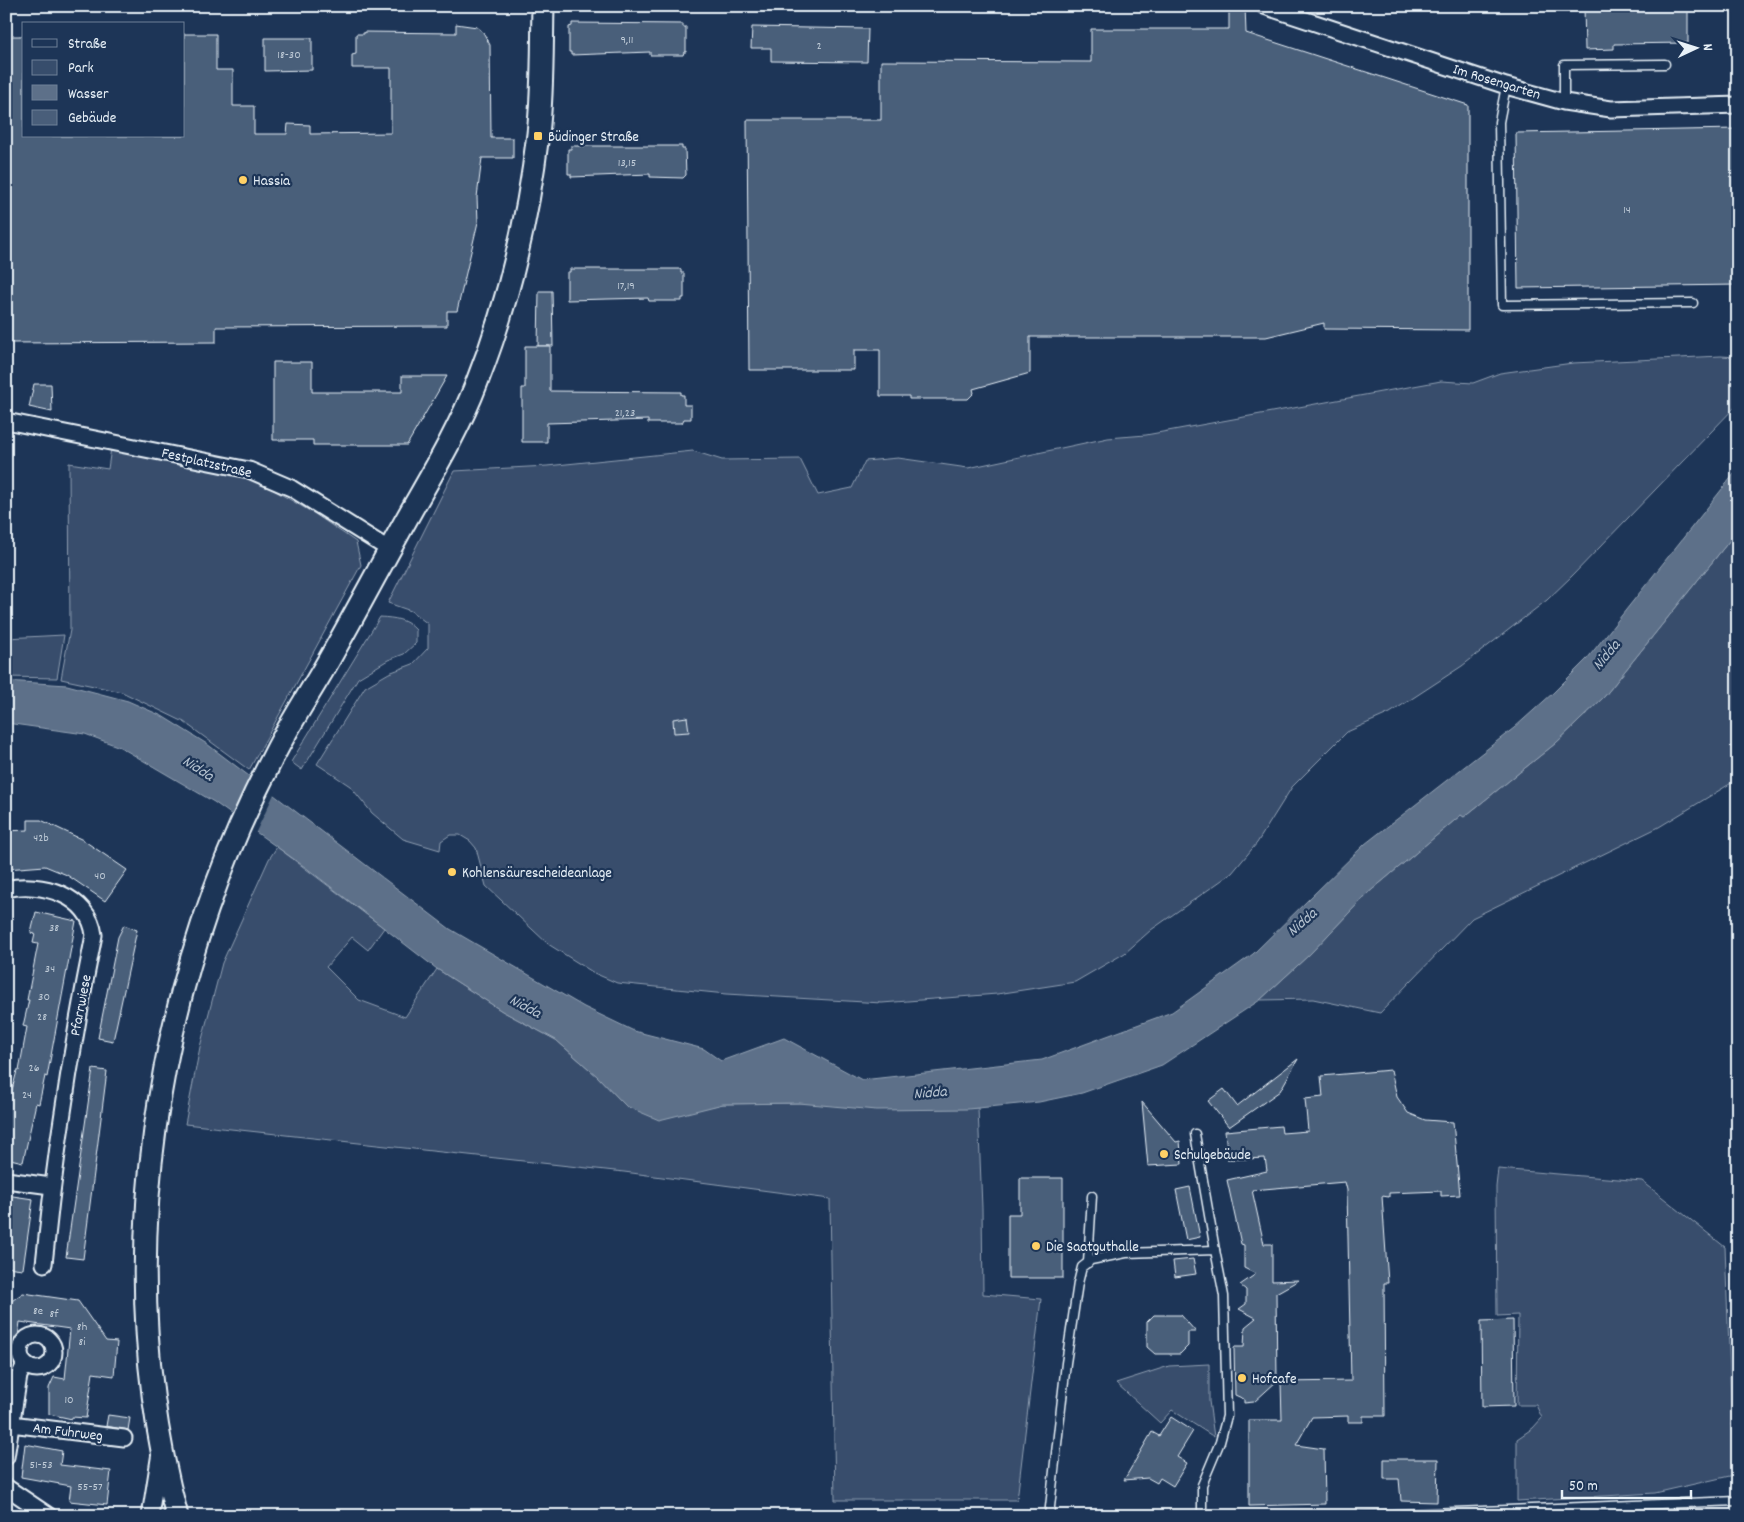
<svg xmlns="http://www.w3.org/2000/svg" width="1744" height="1522" font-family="Dekko,sans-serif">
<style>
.green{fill:#374d6c;stroke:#909fb2}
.water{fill:#5d7089;stroke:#95a4b5}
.pier{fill:#1d3557}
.building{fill:#495e7a;stroke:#e8f1f8}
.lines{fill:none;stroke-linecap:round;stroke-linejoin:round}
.service-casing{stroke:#e8f1f8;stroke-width:11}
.minor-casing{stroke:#e8f1f8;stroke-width:19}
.secondary-casing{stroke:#e8f1f8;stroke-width:25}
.service{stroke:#1d3557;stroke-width:8}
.minor{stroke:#1d3557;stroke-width:15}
.secondary{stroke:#1d3557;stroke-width:21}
.poi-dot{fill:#ffd166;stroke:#1d3557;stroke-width:2}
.labels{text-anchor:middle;stroke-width:4.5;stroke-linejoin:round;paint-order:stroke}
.number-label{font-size:12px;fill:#c0ccd8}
.street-label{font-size:15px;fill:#e8f1f8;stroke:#1d3557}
.poi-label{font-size:15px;fill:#e8f1f8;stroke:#1d3557;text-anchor:start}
.water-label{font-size:16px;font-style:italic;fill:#b7c4d1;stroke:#1d3557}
</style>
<rect width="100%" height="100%" fill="#1d3557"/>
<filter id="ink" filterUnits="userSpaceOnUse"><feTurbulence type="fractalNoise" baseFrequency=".02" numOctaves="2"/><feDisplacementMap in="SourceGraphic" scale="10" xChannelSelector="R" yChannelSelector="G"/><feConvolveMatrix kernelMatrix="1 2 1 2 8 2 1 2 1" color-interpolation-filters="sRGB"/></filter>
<g filter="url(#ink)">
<g class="green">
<polygon points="1721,356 1738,357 1738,404 1572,576 1547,600 1462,666 1390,713 1347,732 1292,787 1257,843 1232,873 1151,930 1125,953 1075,982 997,994 882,1003 726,994 617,983 594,973 548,944 486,886 476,848 470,841 460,835 450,835 441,841 440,850 403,839 372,813 350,786 317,764 365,687 389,673 413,664 428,648 428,624 411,611 388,603 454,471 547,466 693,451 722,460 800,459 818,495 852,488 865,461 898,458 968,468 1108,438 1146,435 1441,381 1473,383 1500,373 1573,363"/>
<polygon points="111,448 251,477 315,514 356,542 361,565 249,770 184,722 122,692 61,679 70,630 69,463 108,469"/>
<polygon points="1738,530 1738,779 1659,827 1472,918 1380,1013 1313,999 1260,1000 1310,954 1367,894 1461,815 1464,817 1556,743 1604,697"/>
<path d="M380,617c15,1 26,2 36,13v13l-12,11 -16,6 -30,18 -56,92 -11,-8z"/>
<polygon points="64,635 57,678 6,677 6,638"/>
<polygon points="277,847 384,928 368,950 352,937 326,967 359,1000 405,1017 437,969 502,1011 556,1040 597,1076 626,1106 693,1110 723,1104 799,1103 978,1108 982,1208 983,1294 1041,1299 1017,1500 835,1500 830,1199 624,1172 185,1124 200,1047 222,963 269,859"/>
<polygon points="1498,1169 1642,1181 1725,1247 1734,1475 1655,1493 1517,1501 1517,1439 1533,1428 1542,1418 1536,1405 1517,1405 1518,1315 1497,1316 1496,1187"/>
<polygon points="1209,1364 1209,1401 1214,1437 1172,1410 1160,1423 1116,1383 1169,1366"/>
</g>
<polygon class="water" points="1738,469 1738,530 1604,697 1556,743 1464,817 1461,815 1367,894 1310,954 1260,1000 1162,1065 1082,1093 1039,1102 968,1109 876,1110 799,1103 723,1104 659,1120 626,1106 597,1076 556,1040 502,1011 437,969 309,870 214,802 120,747 85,734 6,723 6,681 67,685 128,701 162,716 207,744 450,929 584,1007 634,1031 704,1049 721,1061 784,1038 862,1080 1042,1060 1172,1012 1253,954 1365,844 1514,728 1553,693 1587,659"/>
<polygon class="pier" points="252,774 275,792 255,834 231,817"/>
<g class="building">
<polygon points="1229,6 1245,6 1246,33 1468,105 1468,330 1324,329 1324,323 1266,337 1030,337 1030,373 973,389 974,393 968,399 909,399 909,396 880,396 880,350 854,350 854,370 749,370 747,120 881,120 881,61 1091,62 1091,29 1229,29"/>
<polygon points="1584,6 1688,6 1688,43 1614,44 1614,49 1585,50"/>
<polygon points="572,23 683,24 683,27 686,27 686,52 684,52 683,55 650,55 650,52 571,55 571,52 569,52 569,27 572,26"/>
<polygon points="456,24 477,27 483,32 490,45 491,138 513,138 513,158 482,158 477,197 478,222 457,311 447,311 447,326 216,327 216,342 6,343 6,36 24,36 24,136 184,136 184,34 216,34 216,70 233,70 233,106 254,106 254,134 287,134 288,124 310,125 310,134 391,133 391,68 352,68 352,55 356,54 356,34 364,34 364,32 456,33"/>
<polygon points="752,27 868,29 867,62 771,61 771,48 751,48"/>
<polygon points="265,38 312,38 312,70 265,71"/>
<polygon points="1738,129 1738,285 1518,288 1516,133"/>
<polygon points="571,146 682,146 682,149 685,149 686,175 683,178 650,177 650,174 571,177 571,174 568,174 568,149 571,149"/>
<polygon points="570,269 681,269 681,273 684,273 684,298 682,298 682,301 649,301 648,298 567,300 567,272 570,272"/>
<polygon points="539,291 552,291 553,346 538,346"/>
<polygon points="525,346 550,346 550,391 681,392 681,395 684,395 684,405 691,405 691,419 684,419 682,423 648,423 648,420 547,423 547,442 522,442 522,388 525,388"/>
<polygon points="273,362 312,362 312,392 402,392 402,376 447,376 407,445 313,445 313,440 273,440"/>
<polygon points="34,384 51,384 52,412 29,407"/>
<polygon points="687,717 689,732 674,733 673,719"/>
<polygon points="28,820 41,820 83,840 127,870 105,901 67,875 45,866 6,869 6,831 28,830"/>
<polygon points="36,912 76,921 47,1077 45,1076 39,1104 36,1103 23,1162 6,1158 6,1112 17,1071 19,1071 27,1027 23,1026 29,1000 27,1000 38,944 33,943 35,934 31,933"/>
<polygon points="124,925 137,930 113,1041 98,1038 118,937"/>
<polygon points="1298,1059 1280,1091 1229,1127 1208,1101 1224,1089 1237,1106"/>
<polygon points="93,1069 107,1071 83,1259 66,1257"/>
<polygon points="1391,1070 1397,1097 1408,1113 1425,1120 1453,1122 1460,1195 1441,1196 1441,1191 1389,1193 1389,1197 1382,1196 1388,1283 1384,1283 1385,1416 1363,1416 1363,1422 1348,1422 1348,1416 1312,1417 1296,1445 1324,1449 1325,1504 1249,1506 1249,1420 1282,1420 1281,1382 1351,1381 1347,1190 1345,1182 1252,1190 1264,1244 1272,1244 1272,1281 1299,1280 1276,1293 1277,1381 1254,1402 1244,1403 1244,1399 1235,1395 1234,1347 1244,1347 1245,1327 1256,1318 1239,1309 1246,1304 1246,1290 1240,1285 1256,1274 1244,1268 1244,1245 1241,1244 1227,1180 1267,1171 1265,1158 1228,1160 1225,1131 1281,1126 1282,1133 1308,1131 1305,1099 1323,1097 1321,1076"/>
<polygon points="1142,1102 1176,1142 1180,1141 1182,1164 1148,1166"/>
<polygon points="1020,1178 1063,1178 1063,1278 1008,1278 1008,1214 1020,1214"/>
<polygon points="1190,1187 1200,1237 1186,1240 1176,1190"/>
<polygon points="6,1195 33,1199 23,1269 6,1267"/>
<polygon points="1193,1259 1196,1274 1175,1277 1173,1261"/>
<polygon points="23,1293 78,1301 106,1341 117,1342 114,1376 93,1373 86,1418 72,1417 72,1419 49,1414 49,1388 54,1377 65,1379 70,1329 20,1322 15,1359 6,1359 6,1305"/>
<polygon points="1154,1315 1181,1315 1196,1332 1188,1332 1188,1346 1180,1354 1155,1354 1147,1347 1147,1322"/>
<polygon points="1513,1320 1514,1406 1482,1407 1481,1321"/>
<polygon points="108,1415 130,1418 128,1430 106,1426"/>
<polygon points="1171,1417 1193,1431 1177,1457 1187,1463 1173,1486 1160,1478 1157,1483 1148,1478 1124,1480 1152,1432 1159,1436"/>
<polygon points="25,1444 62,1451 60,1465 111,1471 107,1505 69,1501 71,1486 21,1477"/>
<polygon points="1384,1459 1438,1459 1437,1502 1401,1501 1399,1479 1384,1479"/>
</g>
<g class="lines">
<g class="service-casing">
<g id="service">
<polyline points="1506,86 1499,122 1502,305 1693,303"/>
<polyline points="1564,102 1564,65 1665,64"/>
<polyline points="1195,1134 1215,1250"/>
<polyline points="1088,1263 1092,1196"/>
<polyline points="1049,1516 1066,1363 1078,1283 1082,1267 1091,1260 1126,1253 1215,1250 1224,1296 1227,1416 1220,1442 1202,1485 1202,1516"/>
<polyline points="1353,1516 1738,1501"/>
</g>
</g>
<g class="minor-casing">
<g id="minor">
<polyline points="1264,6 1506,86 1564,102 1611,109 1738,105"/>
<polyline points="6,421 249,470 291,488 390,550"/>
<path d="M6,889c35,-8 83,6 88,46 -22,109 -39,218 -50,329"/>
<polyline points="6,1180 51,1186"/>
<circle cx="37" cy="1352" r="17"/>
<polyline points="11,1424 124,1438"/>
<polyline points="6,1457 19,1376 25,1364"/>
<polyline points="6,1487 49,1516"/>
<polyline points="150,1516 160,1453"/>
</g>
</g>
<g class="secondary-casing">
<path id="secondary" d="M177,1516c-68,-253 -22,-532 97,-761 17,-34 38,-65 56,-97 28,-49 54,-99 81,-147 24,-42 49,-84 66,-129 31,-78 51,-164 61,-248 5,-42 4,-85 5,-128"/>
</g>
<use href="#service" class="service"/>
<use href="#minor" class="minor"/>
<use href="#secondary" class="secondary"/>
</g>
</g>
<g class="poi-dot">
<rect x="533" y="131" width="10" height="10" rx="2.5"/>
<circle cx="243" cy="180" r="5"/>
<circle cx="452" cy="872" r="5"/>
<circle cx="1164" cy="1154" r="5"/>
<circle cx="1036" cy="1246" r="5"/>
<circle cx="1242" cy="1378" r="5"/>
</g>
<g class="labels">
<g class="number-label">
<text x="627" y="43">9,11</text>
<text x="819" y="49">2</text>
<text x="289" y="58">18-30</text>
<text x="627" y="166">13,15</text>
<text x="1627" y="213">14</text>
<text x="626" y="289">17,19</text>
<text x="625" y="416">21,23</text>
<text x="41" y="841">42b</text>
<text x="100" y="879">40</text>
<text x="54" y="931">38</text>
<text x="50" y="972">34</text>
<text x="44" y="1000">30</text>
<text x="42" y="1020">28</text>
<text x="34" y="1071">26</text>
<text x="27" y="1098">24</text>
<text x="38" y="1314">8e</text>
<text x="54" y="1317">8f</text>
<text x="82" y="1330">8h</text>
<text x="82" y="1345">8i</text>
<text x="69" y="1403">10</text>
<text x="41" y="1468">51-53</text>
<text x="90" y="1490">55-57</text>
</g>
<g class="street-label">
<text transform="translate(1497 81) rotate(17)" y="5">Im Rosengarten</text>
<text transform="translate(207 462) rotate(13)" y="5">Festplatzstraße</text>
<text transform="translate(80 1005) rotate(-79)" y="5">Pfarrwiese</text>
<text transform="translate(68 1431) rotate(7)" y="5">Am Fuhrweg</text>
</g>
<g class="poi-label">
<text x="548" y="141">Büdinger Straße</text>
<text x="253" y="185">Hassia</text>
<text x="462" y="877">Kohlensäurescheideanlage</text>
<text x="1174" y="1159">Schulgebäude</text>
<text x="1046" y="1251">Die Saatguthalle</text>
<text x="1252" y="1383">Hofcafe</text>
</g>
<g class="water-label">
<text transform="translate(1605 654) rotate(-50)" y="6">Nidda</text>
<text transform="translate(199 767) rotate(33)" y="6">Nidda</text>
<text transform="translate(1301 921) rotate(-41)" y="6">Nidda</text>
<text transform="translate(526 1005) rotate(28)" y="6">Nidda</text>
<text transform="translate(930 1091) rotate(-4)" y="6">Nidda</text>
</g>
</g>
<rect width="1744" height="1522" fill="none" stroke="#1d3557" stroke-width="25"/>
<rect x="12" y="12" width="1719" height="1497" fill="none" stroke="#e8f1f8" stroke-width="2" filter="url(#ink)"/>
<rect x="22" y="22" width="162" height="115" fill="#1d3557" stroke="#6e8097"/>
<rect x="32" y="39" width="25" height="8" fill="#1d3557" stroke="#6e8097"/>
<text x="68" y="48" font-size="15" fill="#e8f1f8">Straße</text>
<rect x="32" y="60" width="25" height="15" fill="#374d6c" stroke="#6e8097"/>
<text x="68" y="72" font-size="15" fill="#e8f1f8">Park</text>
<rect x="32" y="85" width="25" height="15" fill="#5d7089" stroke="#6e8097"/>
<text x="68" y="98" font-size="15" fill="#e8f1f8">Wasser</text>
<rect x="32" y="110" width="25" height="15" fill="#495e7a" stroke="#6e8097"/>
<text x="68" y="122" font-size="15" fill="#e8f1f8">Gebäude</text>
<g transform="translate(1696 48) rotate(86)" stroke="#1d3557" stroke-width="4" paint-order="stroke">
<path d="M0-4L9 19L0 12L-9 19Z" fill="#e8f1f8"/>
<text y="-8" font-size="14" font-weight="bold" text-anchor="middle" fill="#e8f1f8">N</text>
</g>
<path d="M1562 1490v8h129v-8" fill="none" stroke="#e8f1f8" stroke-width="2.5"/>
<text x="1569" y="1490" font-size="15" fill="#e8f1f8" stroke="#1d3557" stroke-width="4" paint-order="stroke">50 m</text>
</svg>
